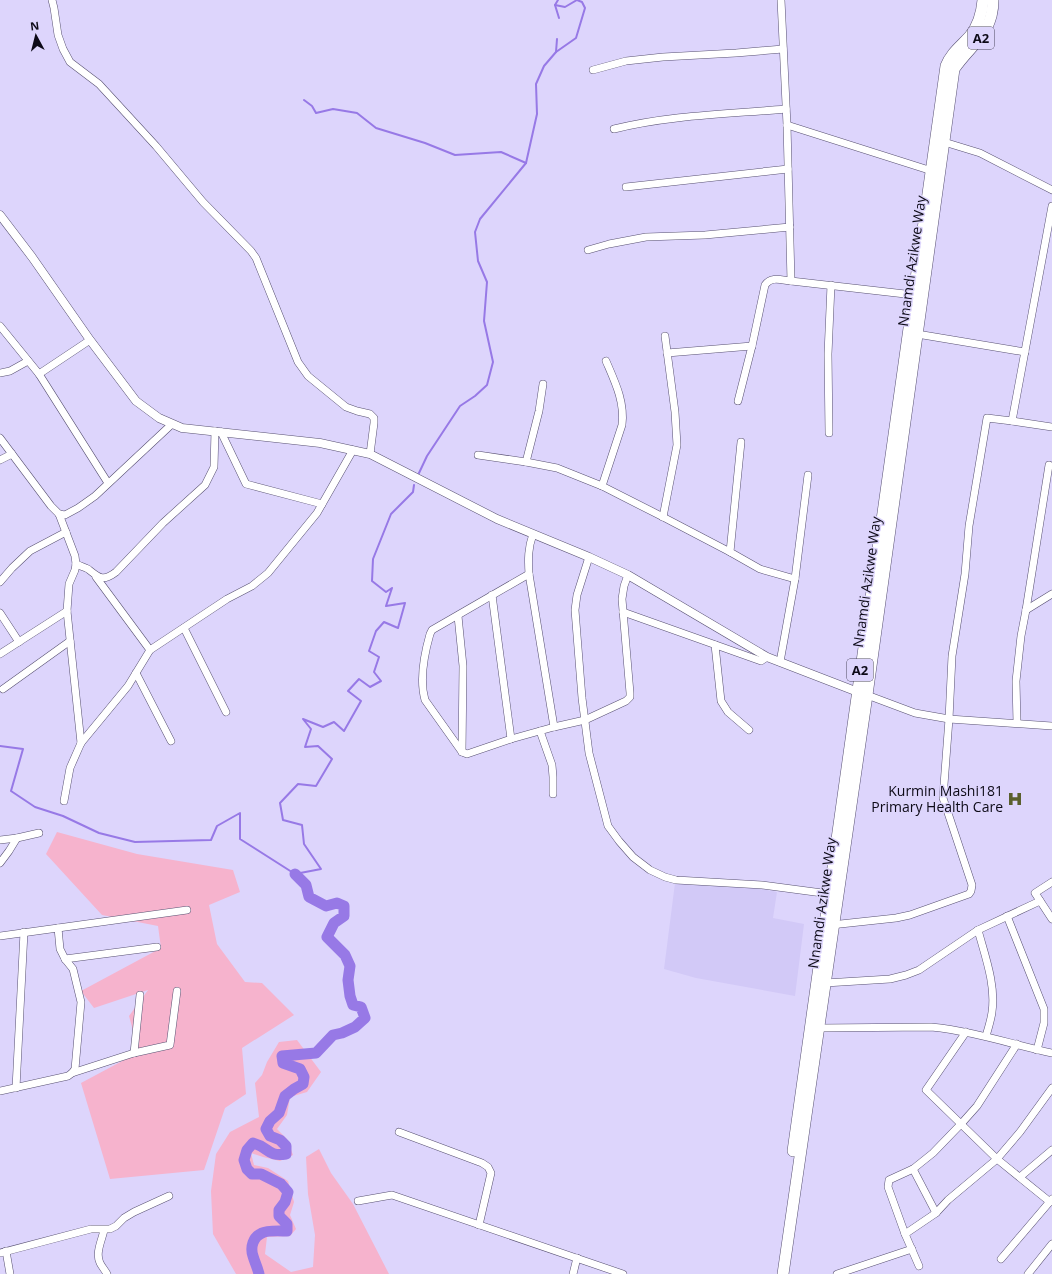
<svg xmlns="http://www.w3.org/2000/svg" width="1052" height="1274" font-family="'Open Sans',sans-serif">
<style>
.built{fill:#d2c9f7}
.green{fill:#f6b3cd}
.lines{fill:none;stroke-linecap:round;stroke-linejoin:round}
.stream{stroke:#9779e6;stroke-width:2}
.river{stroke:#9779e6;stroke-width:11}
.minor-casing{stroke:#585172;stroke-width:8}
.tertiary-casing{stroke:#585172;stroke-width:9}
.trunk-casing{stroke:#585172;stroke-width:12}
.minor{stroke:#fff;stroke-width:7}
.tertiary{stroke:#fff;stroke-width:8}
.trunk{stroke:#fff;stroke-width:11}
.labels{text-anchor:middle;stroke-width:3;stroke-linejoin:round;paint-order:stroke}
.shield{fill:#ddd5fc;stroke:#4b475c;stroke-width:1}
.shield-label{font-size:13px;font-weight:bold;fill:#0d0a17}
.street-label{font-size:14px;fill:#0d0a17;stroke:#ddd5fc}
.poi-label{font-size:14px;fill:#0d0a17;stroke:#ddd5fc;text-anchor:end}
</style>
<rect width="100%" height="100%" fill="#ddd5fc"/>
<polygon class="built" points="675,883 743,885 777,892 773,918 804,924 795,996 696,978 664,969"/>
<g class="green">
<polygon points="57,832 137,854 233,870 240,892 209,905 217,944 245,982 262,983 294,1015 242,1048 246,1094 225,1108 204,1170 110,1179 81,1083 139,1052 129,1016 148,990 94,1008 81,991 161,948 158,926 102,915 46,854"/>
<polygon points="297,1040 321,1072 307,1092 290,1097 287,1115 277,1129 287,1139 293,1155 280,1161 263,1157 251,1153 254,1165 268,1168 288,1181 294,1202 290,1215 296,1229 290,1236 267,1237 265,1254 291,1272 313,1267 315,1235 308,1194 306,1157 319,1149 331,1173 353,1204 389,1274 236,1274 213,1234 211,1191 216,1154 230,1132 259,1117 255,1083 262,1075 267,1062 279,1042"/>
</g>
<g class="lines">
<g class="stream">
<polyline points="558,0 555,5 559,18"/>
<polyline points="555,5 565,7 577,0"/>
<polyline points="556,52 576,38 585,8 582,2 577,0"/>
<polyline points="304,100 312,106 316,113 333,109 357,113 376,128 425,143 455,155 501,152 526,163"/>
<polyline points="419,473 427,456 460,406 475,396 487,385 493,362 484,321 487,282 478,261 475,232 480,219 526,163 537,114 536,84 544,66 556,52 557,39"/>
<polyline points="0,746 23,749 11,791 35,807 63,816 99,833 135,842 211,840 217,826 240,813 240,839 295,874 321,869 304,844 302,825 283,820 280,803 298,784 316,786 332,759 318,746 305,747 311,729 303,719 323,727 334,722 344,731 361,701 348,691 359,679 370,687 381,681 374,672 379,657 369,651 376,631 384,622 398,628 405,603 386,606 392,588 386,592 372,581 373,559 391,514 413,492 414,485"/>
</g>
<path class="river" d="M259,1274c-2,-8 -4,-11 -6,-18 -3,-9 0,-19 9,-23 5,-3 19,-2 25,-2v-7l-8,-8v-6l6,-8 3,-10 -7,-8 -20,-10h-9l-5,-5 -3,-9 3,-10 6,-7c16,4 14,14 33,11v-8l-6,-6 -10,-4 -4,-7 4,-8 9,-8 6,-17 9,-7 9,-5 1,-7 -4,-8 -17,-6 -1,-7 34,-3 17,-18 9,-2 13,-6 10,-9 -4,-11 -8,-2 -3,-9 -2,-16 2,-14 -5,-11 -18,-18 7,-14 10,-7v-10l-7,-3 -11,3 -17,-9 -3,-12 -11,-11"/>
<g class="minor-casing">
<g id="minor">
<polyline points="52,0 54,8 58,35 63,49 70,62 99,84 156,146 203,202 251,251 256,258 298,362 308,376 346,407 357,411 370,414 374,418 374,423 370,454"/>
<polyline points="781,0 787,125 791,281"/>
<polyline points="593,70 626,61 663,57 736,53 783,49"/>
<polyline points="787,125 932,171"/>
<path d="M614,129c56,-14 115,-15 172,-20"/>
<polyline points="944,142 980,153 1052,190"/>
<polyline points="626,187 788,169"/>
<polyline points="1052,206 1012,421 1052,427"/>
<polyline points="588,250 609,244 646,237 705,235 790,227"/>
<polyline points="0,326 39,374 108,483"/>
<polyline points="917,334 1025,352"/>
<polyline points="667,353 752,346"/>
<polyline points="0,373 10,371 28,361"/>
<polyline points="39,374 90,340"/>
<path d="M738,401l14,-55 13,-61c6,-9 16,-5 26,-4l123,14"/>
<polyline points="221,432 246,484 322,504"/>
<polyline points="829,433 828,354 831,285"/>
<polyline points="0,438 51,506 59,514 75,556 76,564 75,570 69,584 67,611 81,743"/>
<polyline points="741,442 730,552 760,569 795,579"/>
<polyline points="478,455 526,462 557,468 602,486 663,517 730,552"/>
<polyline points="0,460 12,454"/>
<polyline points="526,462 539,411 543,384"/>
<path d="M602,486l20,-61c3,-23 -7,-43 -16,-64"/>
<polyline points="59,514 65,515 78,508 95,496 172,424"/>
<polyline points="663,517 677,445 675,412 665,336"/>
<path d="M533,534c-5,14 -5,25 -4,40l25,153"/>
<polyline points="589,557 577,595 575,610 582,698 589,753 608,826 619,841 633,857 650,870 665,877 676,880 762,885 830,894"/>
<path d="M76,564c4,2 8,3 12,5 11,9 15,13 28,3l47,-49 42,-38 9,-18 1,-36"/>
<path d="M529,574l-97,56 -2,4c-6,21 -11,45 -5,66l37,52 5,2 44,-15 43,-12 31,-7 41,-19 4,-4v-4l-8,-94 2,-13 4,-11"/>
<polyline points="96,577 150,650"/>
<polyline points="0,582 12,568 30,551 66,532"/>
<polyline points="492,595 511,739"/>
<polyline points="1026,610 1052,594"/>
<polyline points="623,612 761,661 767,657"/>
<polyline points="0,613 19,642"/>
<polyline points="458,616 463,666 462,752"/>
<polyline points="184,628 226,712"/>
<polyline points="715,645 721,701 728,712 749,730"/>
<polyline points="0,654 67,611"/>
<polyline points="780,662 795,579 808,475"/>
<polyline points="136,673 171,741"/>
<polyline points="3,689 70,641"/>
<polyline points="867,695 915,713 949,719 1052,726"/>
<polyline points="1017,723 1016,681 1021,636 1026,610 1049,465"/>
<polyline points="540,731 552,765 553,777 553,794"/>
<polyline points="64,801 70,768 81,743 128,686 150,650 227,599 252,586 268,573 317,513 353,450"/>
<polyline points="0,840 17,838"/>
<polyline points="0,863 9,851 17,838 39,833"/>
<polyline points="1052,882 1035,893 1052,919"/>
<polyline points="1007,916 1044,1009 1044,1023 1037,1050"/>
<polyline points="831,925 896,918 910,915 969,894 971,891 972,885 943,798 949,719 952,656 965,574 969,526 987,418 1012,421"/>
<polyline points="58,928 187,910"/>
<path d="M978,930c7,26 18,55 14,82 -1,8 -4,17 -6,24"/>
<polyline points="0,936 58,928 60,949 65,959 73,969 81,1002 75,1069 72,1073 68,1076 0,1091"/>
<polyline points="65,959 157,947"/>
<polyline points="825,983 890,979 906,975 919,970 978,930 1040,901"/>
<path d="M819,1028l112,-1c41,4 80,17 121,26"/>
<polyline points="966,1032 926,1090 997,1159 1050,1202"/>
<polyline points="134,1053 140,995"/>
<polyline points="72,1073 134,1053 170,1045 177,991"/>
<polyline points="16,1088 24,932"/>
<polyline points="399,1132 482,1163 488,1167 491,1173 479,1225"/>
<polyline points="913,1169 936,1213"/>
<polyline points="1020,1177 1052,1150"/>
<polyline points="358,1201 392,1195 623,1274"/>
<path d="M104,1230c-2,10 -9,23 -4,33 2,4 5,7 7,11"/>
<polyline points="905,1234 936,1213 948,1200 997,1159 1020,1132 1052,1088"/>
<polyline points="6,1251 10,1274"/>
<polyline points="0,1253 91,1229 110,1229 116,1226 124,1218 134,1212 169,1196"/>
<polyline points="1001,1259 1052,1199"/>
<polyline points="919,1266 905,1234 888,1187 889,1180 913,1169 933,1153 961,1124 977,1106 1017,1044"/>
<polyline points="573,1274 577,1258"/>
<polyline points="837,1274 912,1249"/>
<polyline points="1028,1274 1052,1244"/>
</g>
</g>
<g class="tertiary-casing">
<polyline id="tertiary" points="0,215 32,257 90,340 136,401 159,418 182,428 320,443 370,454 497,519 589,557 628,575 767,657 863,694"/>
</g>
<g class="trunk-casing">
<g id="trunk">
<path d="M793,1151l153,-1085c5,-13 15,-20 24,-30 8,-10 12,-23 13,-36"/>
<path d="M783,1274l84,-579 87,-626c17,-25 39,-35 39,-69"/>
</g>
</g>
<use href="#minor" class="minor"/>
<use href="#tertiary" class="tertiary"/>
<use href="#trunk" class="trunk"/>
</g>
<defs>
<g id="hospital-bare" transform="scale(1.2)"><path d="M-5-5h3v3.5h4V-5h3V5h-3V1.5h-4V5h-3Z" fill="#5a5f2d" stroke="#ddd5fc" stroke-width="2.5" paint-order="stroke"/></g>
</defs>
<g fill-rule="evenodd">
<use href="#hospital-bare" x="1015" y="799"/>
</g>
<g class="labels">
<g class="shield">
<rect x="968" y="27" width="26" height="22" rx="3"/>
<rect x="847" y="659" width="26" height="22" rx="3"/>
</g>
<g class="shield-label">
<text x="981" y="43">A2</text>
<text x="860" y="675">A2</text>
</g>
<g class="street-label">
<text transform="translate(912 261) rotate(-82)" y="5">Nnamdi Azikwe Way</text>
<text transform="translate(867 582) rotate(-82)" y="5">Nnamdi Azikwe Way</text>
<text transform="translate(822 903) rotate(-82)" y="5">Nnamdi Azikwe Way</text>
</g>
<g class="poi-label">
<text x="1003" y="796">Kurmin Mashi181<tspan x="1003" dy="16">Primary Health Care</tspan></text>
</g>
</g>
<g transform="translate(36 36) rotate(353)" stroke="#ddd5fc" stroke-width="3" paint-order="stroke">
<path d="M0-3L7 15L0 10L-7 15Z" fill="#0d0a17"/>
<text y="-6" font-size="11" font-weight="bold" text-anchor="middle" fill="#0d0a17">N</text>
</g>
</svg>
